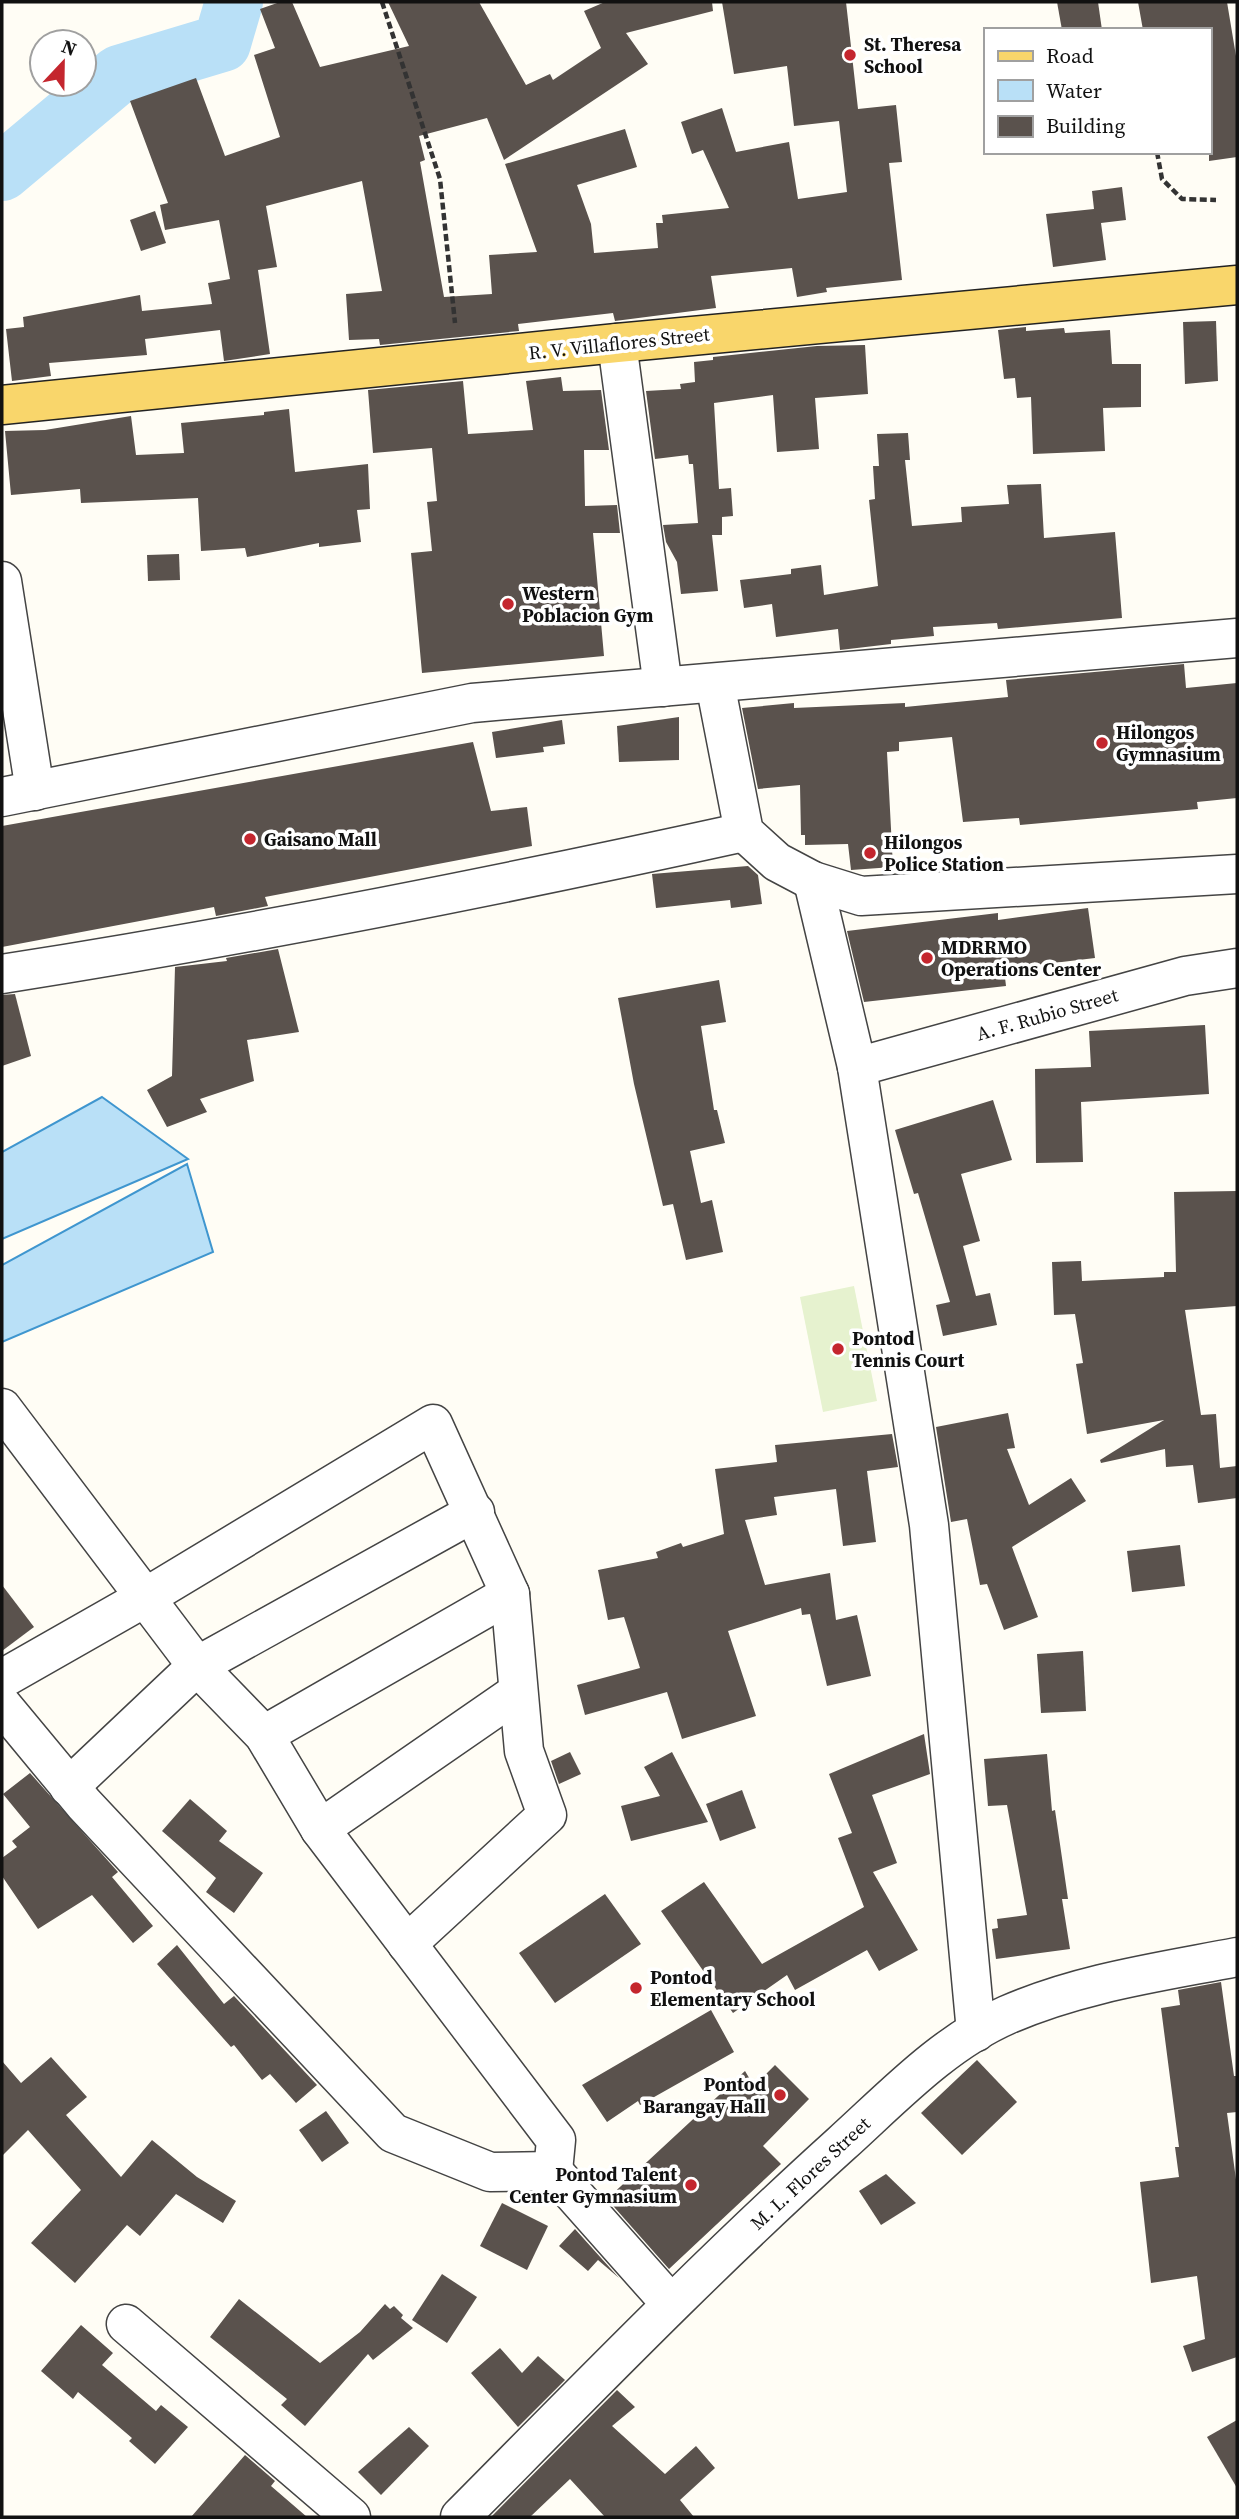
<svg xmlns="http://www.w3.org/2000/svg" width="1239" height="2519" font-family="'Source Serif 4',serif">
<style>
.pitch{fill:#e6f2cf}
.water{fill:#b9e0f7;stroke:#3f96cf;stroke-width:2}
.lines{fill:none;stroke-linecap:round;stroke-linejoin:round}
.river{stroke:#b9e0f7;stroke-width:58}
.building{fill:#5a524d}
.minor-casing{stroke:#444;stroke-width:41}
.major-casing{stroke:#222;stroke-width:41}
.path{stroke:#333;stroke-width:4.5;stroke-dasharray:7 3.5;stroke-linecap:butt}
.minor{stroke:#fff;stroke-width:38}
.major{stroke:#f9d66b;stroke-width:38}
.poi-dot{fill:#c4262e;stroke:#fff;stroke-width:2.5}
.labels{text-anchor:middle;stroke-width:7;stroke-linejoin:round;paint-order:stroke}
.poi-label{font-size:19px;font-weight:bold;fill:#111;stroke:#fff;text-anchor:start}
.street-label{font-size:19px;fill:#111;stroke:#fff}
</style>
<rect width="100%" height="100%" fill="#fffdf5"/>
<polygon class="pitch" points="854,1286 877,1401 823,1412 800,1297"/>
<g class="water">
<polygon points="102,1097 188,1159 2,1239 2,1152"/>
<polygon points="187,1164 213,1252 2,1342 2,1265"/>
</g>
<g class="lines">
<polyline class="river" points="2,172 119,74 222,43 234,2"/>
</g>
<g class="building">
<polygon points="280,2 292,2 320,67 409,46 388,2 479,2 526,85 550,74 553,80 601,48 584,11 605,2 712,2 713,11 626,33 648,64 504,160 487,118 419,136 425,160 420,162 444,297 492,294 489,255 537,252 505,164 625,129 637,167 577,185 591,224 594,253 658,248 656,223 663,223 662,215 729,208 703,150 692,154 681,122 722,108 736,152 789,142 798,199 847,192 839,121 794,126 787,66 734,74 722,2 846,2 858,109 896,105 902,162 889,163 902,280 826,288 827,292 797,297 792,268 711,276 716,308 615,321 613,313 518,324 519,331 380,345 379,339 349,340 346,294 382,291 362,181 266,206 277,267 258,270 270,354 224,361 220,330 145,339 147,355 49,363 51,376 12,381 6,329 24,327 23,317 140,295 142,311 212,304 208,283 230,279 219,220 165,230 160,205 168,203 130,101 196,78 225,156 280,137 254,55 275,48 260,9"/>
<polygon points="1057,2 1098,2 1102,30 1062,30"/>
<polygon points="1138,2 1227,2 1237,62 1237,157 1209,161 1209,30 1143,30"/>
<polygon points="1122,187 1126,220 1101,223 1106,260 1053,267 1046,214 1094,209 1092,191"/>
<polygon points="155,211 166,243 141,251 130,220"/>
<polygon points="1216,321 1218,381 1185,384 1183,322"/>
<polygon points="1026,327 1026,331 1064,328 1065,333 1110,330 1112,364 1141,364 1141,407 1103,408 1105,451 1033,454 1031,397 1017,398 1015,378 1004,379 998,330"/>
<polygon points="865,345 868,394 815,398 819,449 777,452 773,395 714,403 719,489 731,488 733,516 722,517 722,535 712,535 718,591 681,594 677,562 666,542 663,525 698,523 693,464 689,464 688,455 655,459 646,391 681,389 680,384 695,382 694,362 713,360 713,357 817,346"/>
<polygon points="561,377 563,391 601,390 609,450 584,450 585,506 617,505 620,533 593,533 604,656 422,673 411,553 432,551 427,502 437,501 432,448 373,453 368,390 463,381 468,434 533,430 526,381"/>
<polygon points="289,409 295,472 368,464 370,509 357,510 361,542 319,547 319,543 247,557 245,548 201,551 198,498 81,503 80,489 11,495 5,431 45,430 131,416 136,455 184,453 181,423 264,415 264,412"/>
<polygon points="908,433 910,460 905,460 912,526 962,522 961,507 1009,504 1007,485 1041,484 1044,538 1115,532 1122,618 998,629 997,623 933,627 934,636 891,640 891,644 840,650 838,629 776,637 772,604 744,608 740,580 791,574 791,569 821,565 824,595 878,586 869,500 875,499 873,466 879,466 877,434"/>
<polygon points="179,554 180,580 148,581 147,555"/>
<polygon points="1184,664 1186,688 1237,683 1237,798 1197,802 1198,809 1020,825 1019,818 963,822 952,737 899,742 899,751 887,752 893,867 851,870 848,844 805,845 805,835 801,835 800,785 758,789 742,708 794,703 794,708 905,703 905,707 1008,697 1006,680"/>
<polygon points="679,717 679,760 619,762 617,726"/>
<polygon points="562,720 565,744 543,747 544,752 496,758 492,732"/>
<polygon points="473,742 491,811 527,807 532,846 265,897 268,906 216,916 214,907 2,947 2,826"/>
<polygon points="748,866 758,875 762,904 731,908 730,900 656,908 652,874"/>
<polygon points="1088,908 1095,958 1004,969 1006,986 864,1002 847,931 998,913 998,920"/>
<polygon points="278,949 299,1032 247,1040 254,1081 200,1099 207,1112 167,1127 147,1090 172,1076 175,967 227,961 226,958"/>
<polygon points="719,980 726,1022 701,1026 714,1110 717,1110 725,1143 690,1151 701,1203 712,1200 723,1252 686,1260 673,1204 663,1206 634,1084 618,998"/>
<polygon points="15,994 31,1056 2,1066 2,995"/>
<polygon points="1205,1025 1209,1094 1081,1102 1083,1162 1036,1163 1035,1069 1091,1067 1089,1031"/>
<polygon points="993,1100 1012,1160 961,1174 980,1241 963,1246 976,1296 990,1293 997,1325 943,1336 936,1305 950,1302 918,1193 914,1194 895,1130"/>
<polygon points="1237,1191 1237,1306 1185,1310 1201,1415 1216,1414 1220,1468 1237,1466 1237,1498 1198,1503 1193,1465 1166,1467 1165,1449 1101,1463 1100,1460 1164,1420 1087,1434 1076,1364 1083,1363 1075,1314 1054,1315 1052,1262 1081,1261 1082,1281 1164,1277 1164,1272 1176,1272 1174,1192"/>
<polygon points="1008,1413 1015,1448 1007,1449 1029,1505 1071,1478 1086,1501 1012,1547 1038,1617 1004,1630 987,1584 980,1585 967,1519 951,1522 936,1427"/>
<polygon points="892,1434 898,1467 867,1471 876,1542 843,1546 836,1489 774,1497 777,1515 745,1520 765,1585 830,1573 836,1620 857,1615 871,1676 827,1686 810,1614 802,1615 801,1608 728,1631 756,1716 682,1739 667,1692 585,1715 577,1685 640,1668 624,1617 608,1620 598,1570 658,1558 656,1552 681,1543 683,1547 724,1534 715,1469 777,1462 775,1445"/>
<polygon points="1180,1545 1185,1586 1132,1592 1127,1551"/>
<polygon points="2,1585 34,1627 2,1651"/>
<polygon points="1083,1651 1086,1711 1041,1713 1037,1654"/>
<polygon points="924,1734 930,1774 872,1795 897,1863 873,1872 918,1950 879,1971 867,1950 795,1990 787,1975 733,2013 661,1911 704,1882 762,1964 864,1907 838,1838 852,1833 829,1774"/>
<polygon points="570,1752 581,1774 559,1784 551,1761"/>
<polygon points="672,1752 708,1822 631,1841 621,1806 660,1796 644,1767"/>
<polygon points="1047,1754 1052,1811 1055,1810 1068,1899 1062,1899 1070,1949 996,1959 992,1929 998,1928 997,1919 1027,1915 1007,1805 988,1806 984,1759"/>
<polygon points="30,1773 118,1872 112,1877 153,1926 133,1943 92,1895 38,1929 2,1876 2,1858 17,1847 12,1841 30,1827 3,1794"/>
<polygon points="742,1790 756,1828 720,1841 706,1804"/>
<polygon points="190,1799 227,1831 219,1841 263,1873 234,1913 206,1892 216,1878 162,1831"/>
<polygon points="605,1894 641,1944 555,2003 519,1953"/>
<polygon points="177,1945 224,2004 234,1996 317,2085 296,2103 270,2074 262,2080 234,2045 231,2047 157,1964"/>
<polygon points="1221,1982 1234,2076 1237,2076 1237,2112 1227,2113 1237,2187 1237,2357 1192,2372 1183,2346 1205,2339 1197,2276 1151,2283 1140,2182 1179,2177 1175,2147 1179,2147 1161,2008 1180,2005 1178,1990"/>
<polygon points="711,2010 734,2052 640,2105 638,2101 607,2122 582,2085"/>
<polygon points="51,2057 87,2097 66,2115 121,2177 152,2140 197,2177 236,2201 223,2223 176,2194 140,2236 127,2225 75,2283 31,2243 81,2190 28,2130 2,2156 2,2061 21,2083"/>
<polygon points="977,2060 1017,2102 962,2155 921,2113"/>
<polygon points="775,2065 809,2099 763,2146 781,2164 669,2269 607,2199 745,2071 754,2086"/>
<polygon points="326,2111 349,2143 322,2162 299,2130"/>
<polygon points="886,2174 916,2203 881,2225 859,2191"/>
<polygon points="502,2203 548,2226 527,2270 480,2246"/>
<polygon points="575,2229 619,2278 598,2260 588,2271 559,2246"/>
<polygon points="442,2274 477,2297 447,2343 412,2320"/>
<polygon points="239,2299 320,2363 360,2332 385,2304 390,2309 394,2306 403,2315 401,2318 413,2328 373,2360 368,2354 305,2426 281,2405 287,2399 210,2337"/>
<polygon points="81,2325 113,2353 102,2365 156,2411 161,2405 188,2427 155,2464 129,2441 132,2438 78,2392 73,2399 41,2371"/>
<polygon points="500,2348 522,2373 538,2356 565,2380 518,2427 471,2373"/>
<polygon points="617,2390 635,2407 612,2426 665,2474 696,2446 715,2468 680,2500 694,2517 605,2517 570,2479 530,2517 491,2517"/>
<polygon points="1237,2420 1237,2488 1207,2437"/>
<polygon points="409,2427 429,2446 381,2495 358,2472"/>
<polygon points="245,2455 275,2481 271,2486 307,2517 191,2517"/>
</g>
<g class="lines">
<g class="minor-casing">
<g id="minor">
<polyline points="617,343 663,687"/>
<polyline points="2,581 35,791"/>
<polyline points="715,683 744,832 777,862 813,881 861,896 1237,874"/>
<polyline points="2,797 472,703 1237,638"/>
<polyline points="813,881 857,1067 929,1525 976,2032"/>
<path d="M2,974c249,-39 496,-88 742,-142"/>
<polyline points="857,1067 1185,976 1237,968"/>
<polyline points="2,1408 197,1666 264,1735 320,1829 556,2140 553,2171"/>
<polyline points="2,1679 146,1597 433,1424 510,1594 524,1751 547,1815 407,1944"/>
<polyline points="2,1705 84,1804 393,2133 490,2172 553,2171 671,2304"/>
<polyline points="264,1735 510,1594"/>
<polyline points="69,1787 197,1666 475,1512"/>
<polyline points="320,1829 518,1692"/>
<polyline points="126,2324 351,2517"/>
<path d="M460,2517c125,-126 249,-254 381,-373 51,-46 102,-101 166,-129 73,-32 153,-43 230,-58"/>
</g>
</g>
<g class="major-casing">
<polyline id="major" points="2,405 617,343 1237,285"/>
</g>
<g class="path">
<polyline points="382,2 440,179 455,323"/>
<polyline points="1157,152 1162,179 1182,199 1216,200"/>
</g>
<use href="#minor" class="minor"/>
<use href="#major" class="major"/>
</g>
<g class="poi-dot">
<circle cx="850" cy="55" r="7"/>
<circle cx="508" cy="604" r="7"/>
<circle cx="1102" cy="743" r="7"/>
<circle cx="250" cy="839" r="7"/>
<circle cx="870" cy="853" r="7"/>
<circle cx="927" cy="958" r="7"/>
<circle cx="838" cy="1349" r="7"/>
<circle cx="636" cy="1988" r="7"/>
<circle cx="780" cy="2095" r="7"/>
<circle cx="691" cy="2185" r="7"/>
</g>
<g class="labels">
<g class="poi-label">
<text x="864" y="51">St. Theresa<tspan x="864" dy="22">School</tspan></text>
<text x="522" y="600">Western<tspan x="522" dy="22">Poblacion Gym</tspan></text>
<text x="1116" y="739">Hilongos<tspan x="1116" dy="22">Gymnasium</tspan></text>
<text x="264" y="846">Gaisano Mall</text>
<text x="884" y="849">Hilongos<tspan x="884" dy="22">Police Station</tspan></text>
<text x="941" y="954">MDRRMO<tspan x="941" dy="22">Operations Center</tspan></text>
<text x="852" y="1345">Pontod<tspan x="852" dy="22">Tennis Court</tspan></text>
<text x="650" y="1984">Pontod<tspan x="650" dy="22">Elementary School</tspan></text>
<text x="766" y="2091" text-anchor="end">Pontod<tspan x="766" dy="22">Barangay Hall</tspan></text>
<text x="677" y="2181" text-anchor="end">Pontod Talent<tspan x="677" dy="22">Center Gymnasium</tspan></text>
</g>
<g class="street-label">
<text transform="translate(619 343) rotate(-6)" y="7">R. V. Villaflores Street</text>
<text transform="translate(1047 1014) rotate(-16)" y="7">A. F. Rubio Street</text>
<text transform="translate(810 2173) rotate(-43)" y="7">M. L. Flores Street</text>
</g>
</g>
<rect width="1239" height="2519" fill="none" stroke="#111111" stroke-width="7"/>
<rect x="984" y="28" width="228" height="126" fill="#ffffff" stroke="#a0a0a0" stroke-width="2"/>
<rect x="998" y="51" width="35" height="10" fill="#f9d66b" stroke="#a0a0a0" stroke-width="2"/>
<text x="1046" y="63" font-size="21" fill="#111111">Road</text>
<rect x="998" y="80" width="35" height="21" fill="#b9e0f7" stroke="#a0a0a0" stroke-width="2"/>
<text x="1046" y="98" font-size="21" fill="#111111">Water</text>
<rect x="998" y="116" width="35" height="21" fill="#5a524d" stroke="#a0a0a0" stroke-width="2"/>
<text x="1046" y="133" font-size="21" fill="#111111">Building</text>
<g transform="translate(63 63) rotate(22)"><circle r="33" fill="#ffffff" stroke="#a0a0a0" stroke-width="2"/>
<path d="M0-5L12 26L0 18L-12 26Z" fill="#c4262e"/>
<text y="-10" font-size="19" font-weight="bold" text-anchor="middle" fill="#111111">N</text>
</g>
</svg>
